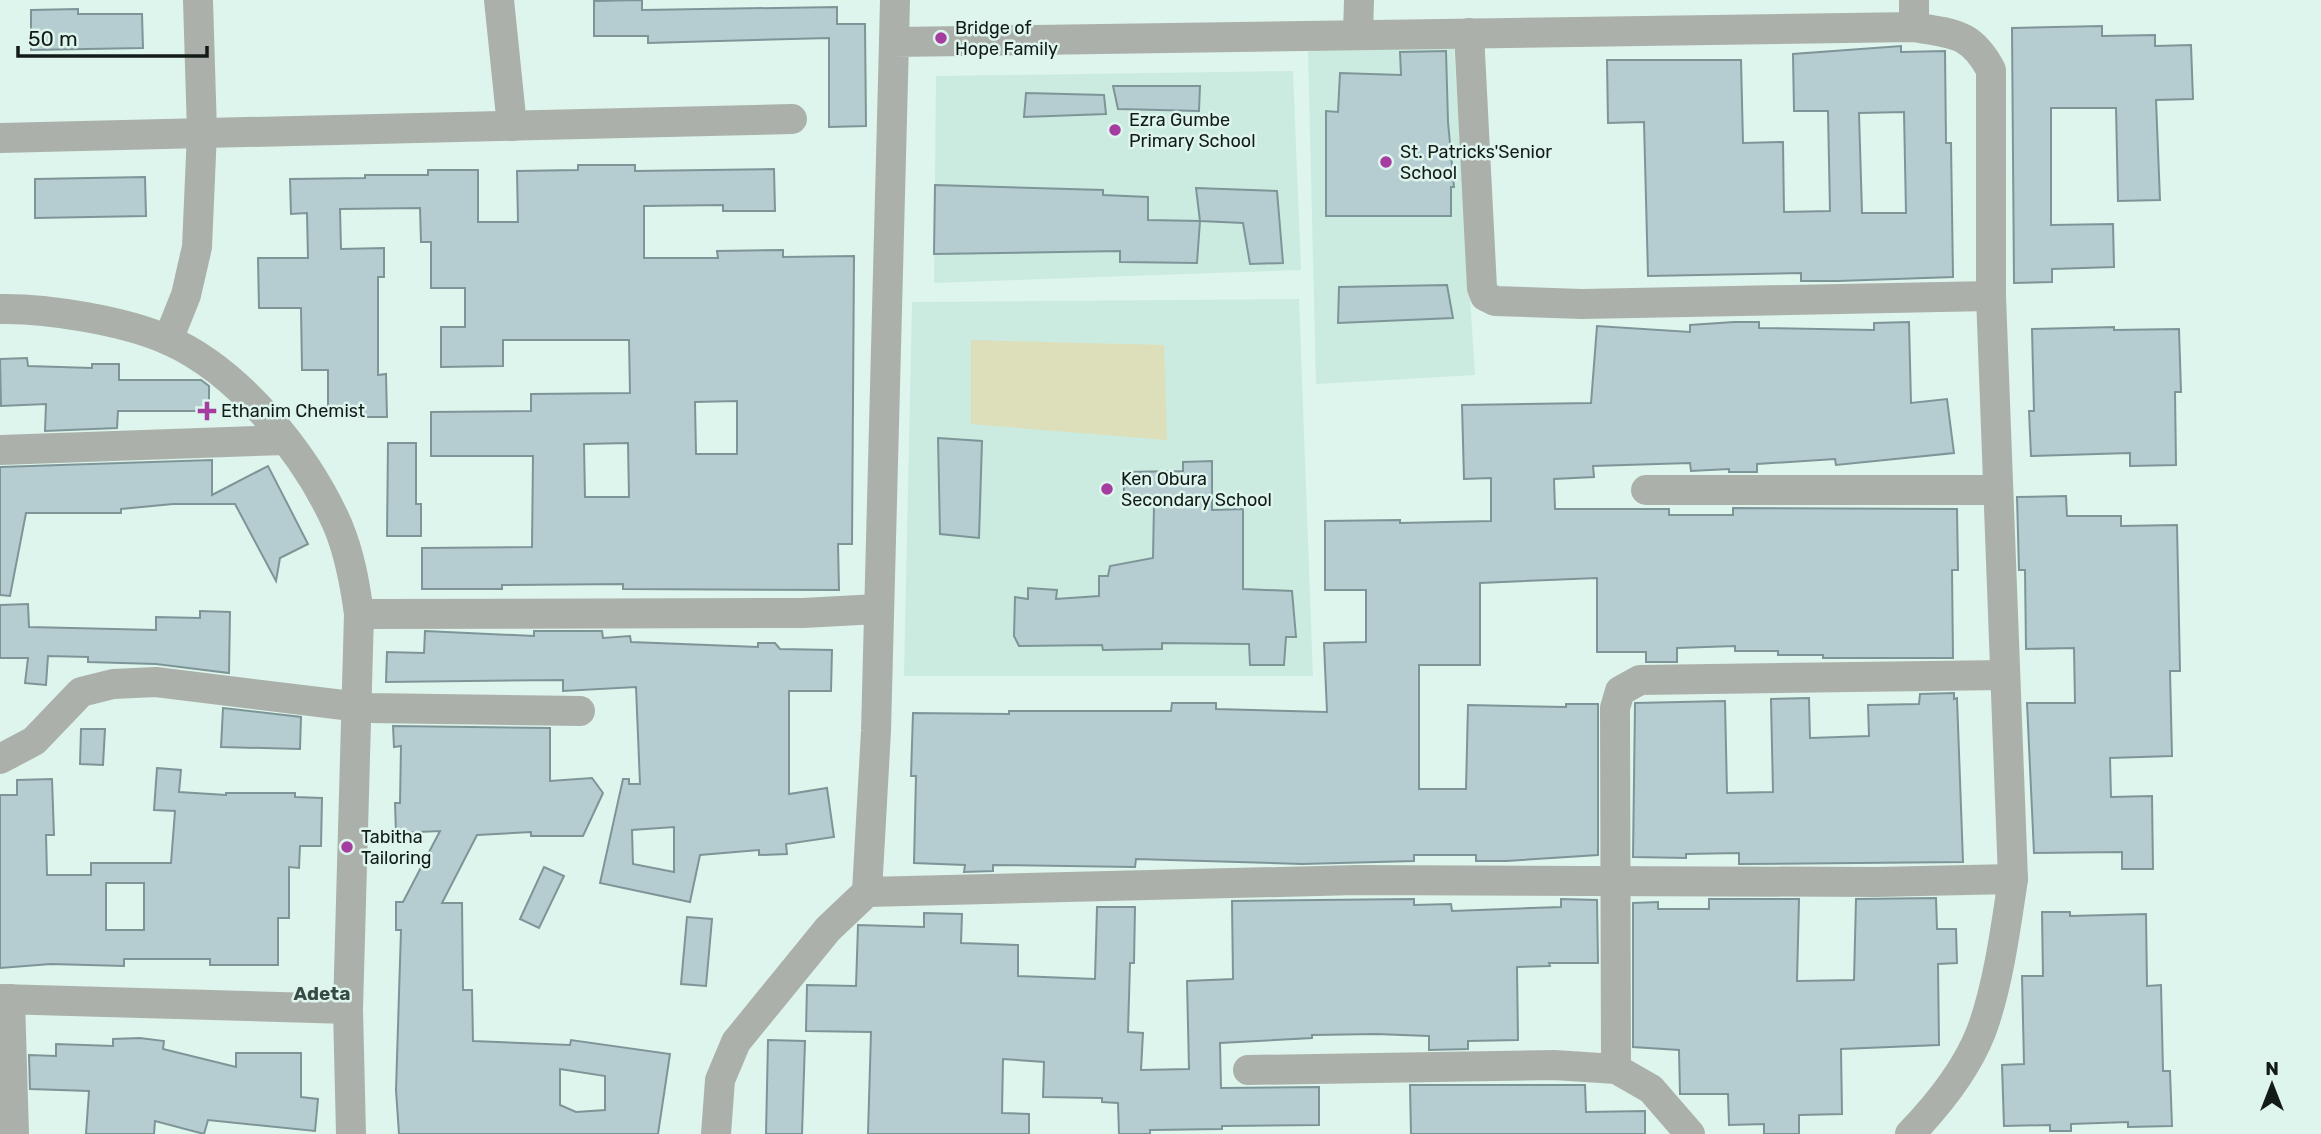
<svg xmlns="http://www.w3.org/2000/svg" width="2321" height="1134" font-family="Rubik,sans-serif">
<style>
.built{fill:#cbebe0}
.green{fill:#dcdfb9}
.building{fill:#b5cdd0;stroke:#7e9598;stroke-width:2;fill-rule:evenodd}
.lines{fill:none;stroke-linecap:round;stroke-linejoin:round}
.minor{stroke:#abb1aa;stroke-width:30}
.poi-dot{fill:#a53da0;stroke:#def5ed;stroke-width:2.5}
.labels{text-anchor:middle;stroke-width:5;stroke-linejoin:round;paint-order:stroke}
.poi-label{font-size:18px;fill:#131b19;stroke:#def5ed;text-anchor:start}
.neighbourhood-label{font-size:19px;font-weight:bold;fill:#374a44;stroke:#def5ed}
</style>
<rect width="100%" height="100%" fill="#def5ed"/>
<g class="built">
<polygon points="1454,48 1475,375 1316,384 1308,50"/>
<polygon points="1293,71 1301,270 934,283 936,76"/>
<polygon points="1299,299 1313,676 904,676 912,302"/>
</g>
<polygon class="green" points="971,340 1164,345 1167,440 971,424"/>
<g class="building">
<polygon points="642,0 642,10 837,7 837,24 865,24 866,126 829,127 829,38 648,43 648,36 594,36 594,1"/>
<polygon points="78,9 78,14 142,14 143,48 31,50 31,10"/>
<polygon points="2102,26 2102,36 2155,35 2155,46 2191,45 2193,99 2156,100 2160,200 2118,201 2116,108 2051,108 2051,225 2113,224 2114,267 2052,269 2052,282 2014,283 2012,28"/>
<path d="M1901,46v6l44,-1 1,92h5l2,134 -115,4h-37v-8l-153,3 -4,-154 -36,1 -1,-63h134l2,83 40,-1 1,70 46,-1 -2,-100h-34l-1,-57zM1904,112l2,101h-44l-3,-100z"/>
<polygon points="1446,51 1448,122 1454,187 1451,187 1451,216 1326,216 1326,111 1338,112 1340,73 1401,75 1400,52"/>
<polygon points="1113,86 1200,86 1199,111 1118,109"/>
<polygon points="1026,93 1104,95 1106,114 1024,117"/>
<path d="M578,165h57v6l139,-2 1,42h-52v-6l-79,1v52h74l-1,-7 66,-1v7l71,-1 -2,288h-14l1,46 -216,-1v-5l-121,1v4h-80v-41l110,-1 1,-91h-102v-44l100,-1v-17l99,-1 -1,-53h-126v26l-62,1v-40h24v-39h-34v-46h-10l-1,-34 -80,1 1,40 43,-1v29h-6v98l8,-1 1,43h-59v-47h-26l-1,-62h-42l-1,-50h50l-1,-45 -16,1 -1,-35 75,-1v-3h63v-5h50v52h40l-1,-51 61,-1zM737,401v53h-41l-1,-52zM628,443l1,54h-44l-1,-53z"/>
<polygon points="145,177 146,216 35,218 35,179"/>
<polygon points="935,185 1103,190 1103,195 1148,197 1148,220 1200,221 1197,263 1120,262 1120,251 934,254"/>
<polygon points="1196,188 1277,191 1283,263 1250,264 1243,223 1200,221"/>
<polygon points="1447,285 1453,318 1338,323 1339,287"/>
<polygon points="1734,322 1759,322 1759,328 1874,330 1874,323 1909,322 1911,403 1947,399 1954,453 1836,465 1835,459 1757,464 1757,472 1729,472 1729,469 1691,471 1690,463 1593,466 1594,477 1554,479 1555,509 1669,509 1669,515 1733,515 1733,508 1957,509 1958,570 1952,570 1953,658 1823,658 1823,655 1778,655 1778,651 1735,651 1735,646 1677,648 1677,662 1646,662 1646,652 1597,652 1597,578 1480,583 1480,665 1419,665 1419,789 1466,789 1468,705 1566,707 1566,704 1598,704 1598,855 1506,861 1476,861 1476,855 1414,855 1414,861 1302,864 1136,859 1135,867 993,865 993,871 964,872 965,865 914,863 916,776 911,776 913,713 1009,714 1009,711 1171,711 1172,703 1216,703 1216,709 1327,712 1324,643 1366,642 1366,590 1325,590 1325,521 1400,520 1400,523 1491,521 1491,478 1464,479 1462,405 1591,403 1597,326 1690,332 1690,325"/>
<polygon points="2114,327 2114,330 2179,329 2181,392 2175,392 2176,465 2130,466 2130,453 2031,456 2029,411 2034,411 2032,329"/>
<polygon points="27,358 28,366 92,368 92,364 119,364 119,380 201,380 209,386 209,411 118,411 117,428 45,431 46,404 1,406 0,359"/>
<polygon points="938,438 982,441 979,538 940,534"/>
<polygon points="388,443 416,443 416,504 421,504 421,536 387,536"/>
<polygon points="212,460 212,495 268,466 308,544 280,558 276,581 235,504 173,504 121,509 121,513 26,513 10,596 0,595 0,467"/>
<polygon points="1212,461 1212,510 1243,509 1243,589 1292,591 1296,637 1286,637 1284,665 1250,665 1249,644 1162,643 1162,649 1103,650 1102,645 1019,646 1014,636 1015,597 1028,599 1028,588 1057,590 1056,599 1099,596 1099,576 1108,576 1110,566 1153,558 1154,504 1124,505 1124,472 1183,471 1183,462"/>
<polygon points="2066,496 2067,516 2121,516 2121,526 2177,525 2180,671 2170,671 2172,756 2110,758 2111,797 2152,796 2153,869 2122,869 2122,852 2034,853 2027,703 2075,703 2074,648 2026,649 2025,570 2019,570 2017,497"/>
<polygon points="28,604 29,627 156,630 156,617 200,618 200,611 230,612 229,673 156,664 88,662 88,657 48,656 46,685 25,683 28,658 0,658 0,605"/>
<path d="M425,631l109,5v-5h68l1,7 27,-2 1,6 127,5v-4h17l5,6 52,1 -1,41h-42v103l38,-6 7,49 -48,7 1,10 -28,1v-5l-59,5 -10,47 -90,-19 23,-104h6v5h11l-4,-97 -73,4v-11l-177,2 1,-30 37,1zM674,827v45l-41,-8 -1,-34z"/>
<polygon points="1954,693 1954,699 1957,698 1963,862 1739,864 1739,853 1686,854 1686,858 1633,857 1635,703 1725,701 1727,793 1773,792 1771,699 1809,698 1810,738 1869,736 1868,705 1919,704 1920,694"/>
<polygon points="223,708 301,717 300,749 221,747"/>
<path d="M393,726l157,2v53l42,-3 11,15 -20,43h-52v-4l-54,3 -35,68h20l1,87h9l1,51 97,4 1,-5 99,14 -12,80h-259l-3,-44 5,-160h-5v-28h7l37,-71 -44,2 -1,-30h5l1,-57 -7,1zM560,1069l45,7v34l-29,2 -16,-7z"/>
<polygon points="81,729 105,729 103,765 80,764"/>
<path d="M157,768l24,2 -2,22 47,3v-2h69v4l27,1 -1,48h-21l-1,22 -10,-1v51h-11v47h-68v-6h-86v7l-73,-2 -51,4v-173h17v-15l35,-1 2,56h-8l1,40h44v-12h80l4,-52 -21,-1zM106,883h38v47h-38z"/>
<polygon points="544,867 564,876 539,928 520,919"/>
<polygon points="1936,898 1937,929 1956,929 1957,963 1938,964 1939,1045 1841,1049 1842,1114 1799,1115 1799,1134 1764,1134 1764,1124 1729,1125 1728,1094 1680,1094 1679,1050 1633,1047 1633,903 1658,902 1658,909 1709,909 1709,899 1799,899 1797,981 1854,980 1856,899"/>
<polygon points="1414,899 1414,905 1451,904 1452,911 1561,907 1561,899 1597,900 1598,963 1549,963 1550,966 1517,967 1518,1040 1468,1041 1468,1049 1429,1050 1429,1036 1376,1034 1312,1035 1312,1038 1220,1043 1221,1088 1319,1087 1319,1125 1222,1126 1222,1129 1150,1130 1150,1134 1119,1134 1118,1103 1102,1102 1102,1098 1043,1097 1044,1062 1003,1059 1002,1113 1029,1114 1029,1134 868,1134 871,1032 806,1031 807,985 856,986 858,925 924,927 924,913 962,914 961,943 1018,945 1018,976 1095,979 1097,907 1135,907 1134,963 1130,963 1128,1032 1143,1033 1141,1070 1189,1069 1187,981 1233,979 1232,901"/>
<polygon points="2042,912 2070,912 2070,916 2146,914 2147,986 2161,985 2163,1071 2170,1071 2172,1126 2128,1127 2128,1122 2071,1124 2071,1131 2050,1131 2050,1125 2004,1126 2002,1065 2024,1064 2022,976 2043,976"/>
<polygon points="687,917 712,919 706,986 681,984"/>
<polygon points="140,1038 164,1041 163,1049 236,1067 236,1053 301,1053 301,1097 318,1099 315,1131 208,1120 204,1134 155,1121 154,1134 86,1134 89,1091 30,1089 29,1055 56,1056 56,1044 113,1046 113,1039"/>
<polygon points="768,1040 805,1041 802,1134 766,1134"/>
<polygon points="1410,1085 1585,1085 1586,1112 1645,1111 1645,1134 1411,1134"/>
</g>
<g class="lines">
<g class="minor">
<polyline points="499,0 512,126"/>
<polyline points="1914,27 1914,0"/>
<polyline points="1469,33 1482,288 1485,296 1495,301 1582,304 1991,296"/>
<polyline points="1358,34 1359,0"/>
<polyline points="894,42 895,0"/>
<polyline points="0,138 792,119"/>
<path d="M0,309c47,-1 125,12 168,31 72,32 139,115 170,186 12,29 17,58 21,88l-11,395 3,125"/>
<polyline points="168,340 186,295 197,247 202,132 198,0"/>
<polyline points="0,450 285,440"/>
<polyline points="1646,490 1998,490"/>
<polyline points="359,614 803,613 878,609"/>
<polyline points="0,759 34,741 81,692 113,684 156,682 368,708 580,711"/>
<path d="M867,892l9,-161 18,-689 1020,-15c39,7 57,5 77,43v226l22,583c-7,47 -15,108 -32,153 -15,38 -43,73 -71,102"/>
<polyline points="0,999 348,1009"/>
<polyline points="10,999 14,1134"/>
<polyline points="1616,1069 1615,708 1620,691 1640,680 2005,675"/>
<polyline points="1248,1070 1554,1065 1616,1069 1651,1089 1690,1134"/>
<polyline points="716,1134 720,1080 736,1042 828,929 867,892 1357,880 1876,882 2013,879"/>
</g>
</g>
<g class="poi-dot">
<circle cx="941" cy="38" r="7"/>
<circle cx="1115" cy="130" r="7"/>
<circle cx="1386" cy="162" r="7"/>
<path d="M203.5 400.5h7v7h7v7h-7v7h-7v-7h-7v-7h7z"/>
<circle cx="1107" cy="489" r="7"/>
<circle cx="347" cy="847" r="7"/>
</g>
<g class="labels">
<g class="poi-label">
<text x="955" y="34">Bridge of<tspan x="955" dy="21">Hope Family</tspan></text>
<text x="1129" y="126">Ezra Gumbe<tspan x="1129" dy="21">Primary School</tspan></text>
<text x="1400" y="158">St. Patricks'Senior<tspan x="1400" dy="21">School</tspan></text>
<text x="221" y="417">Ethanim Chemist</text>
<text x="1121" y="485">Ken Obura<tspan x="1121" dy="21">Secondary School</tspan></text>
<text x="361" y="843">Tabitha<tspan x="361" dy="21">Tailoring</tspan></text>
</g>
<g class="neighbourhood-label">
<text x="322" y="1000">Adeta</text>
</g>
</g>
<g transform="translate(2272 1085)" stroke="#def5ed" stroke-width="5" paint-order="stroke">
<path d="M0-5L12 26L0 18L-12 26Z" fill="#131b19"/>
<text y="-10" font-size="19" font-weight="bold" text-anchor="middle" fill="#131b19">N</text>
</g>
<path d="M18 46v10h189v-10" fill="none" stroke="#131b19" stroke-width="3.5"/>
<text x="28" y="46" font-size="21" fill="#131b19" stroke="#def5ed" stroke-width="5" paint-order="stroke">50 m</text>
</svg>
